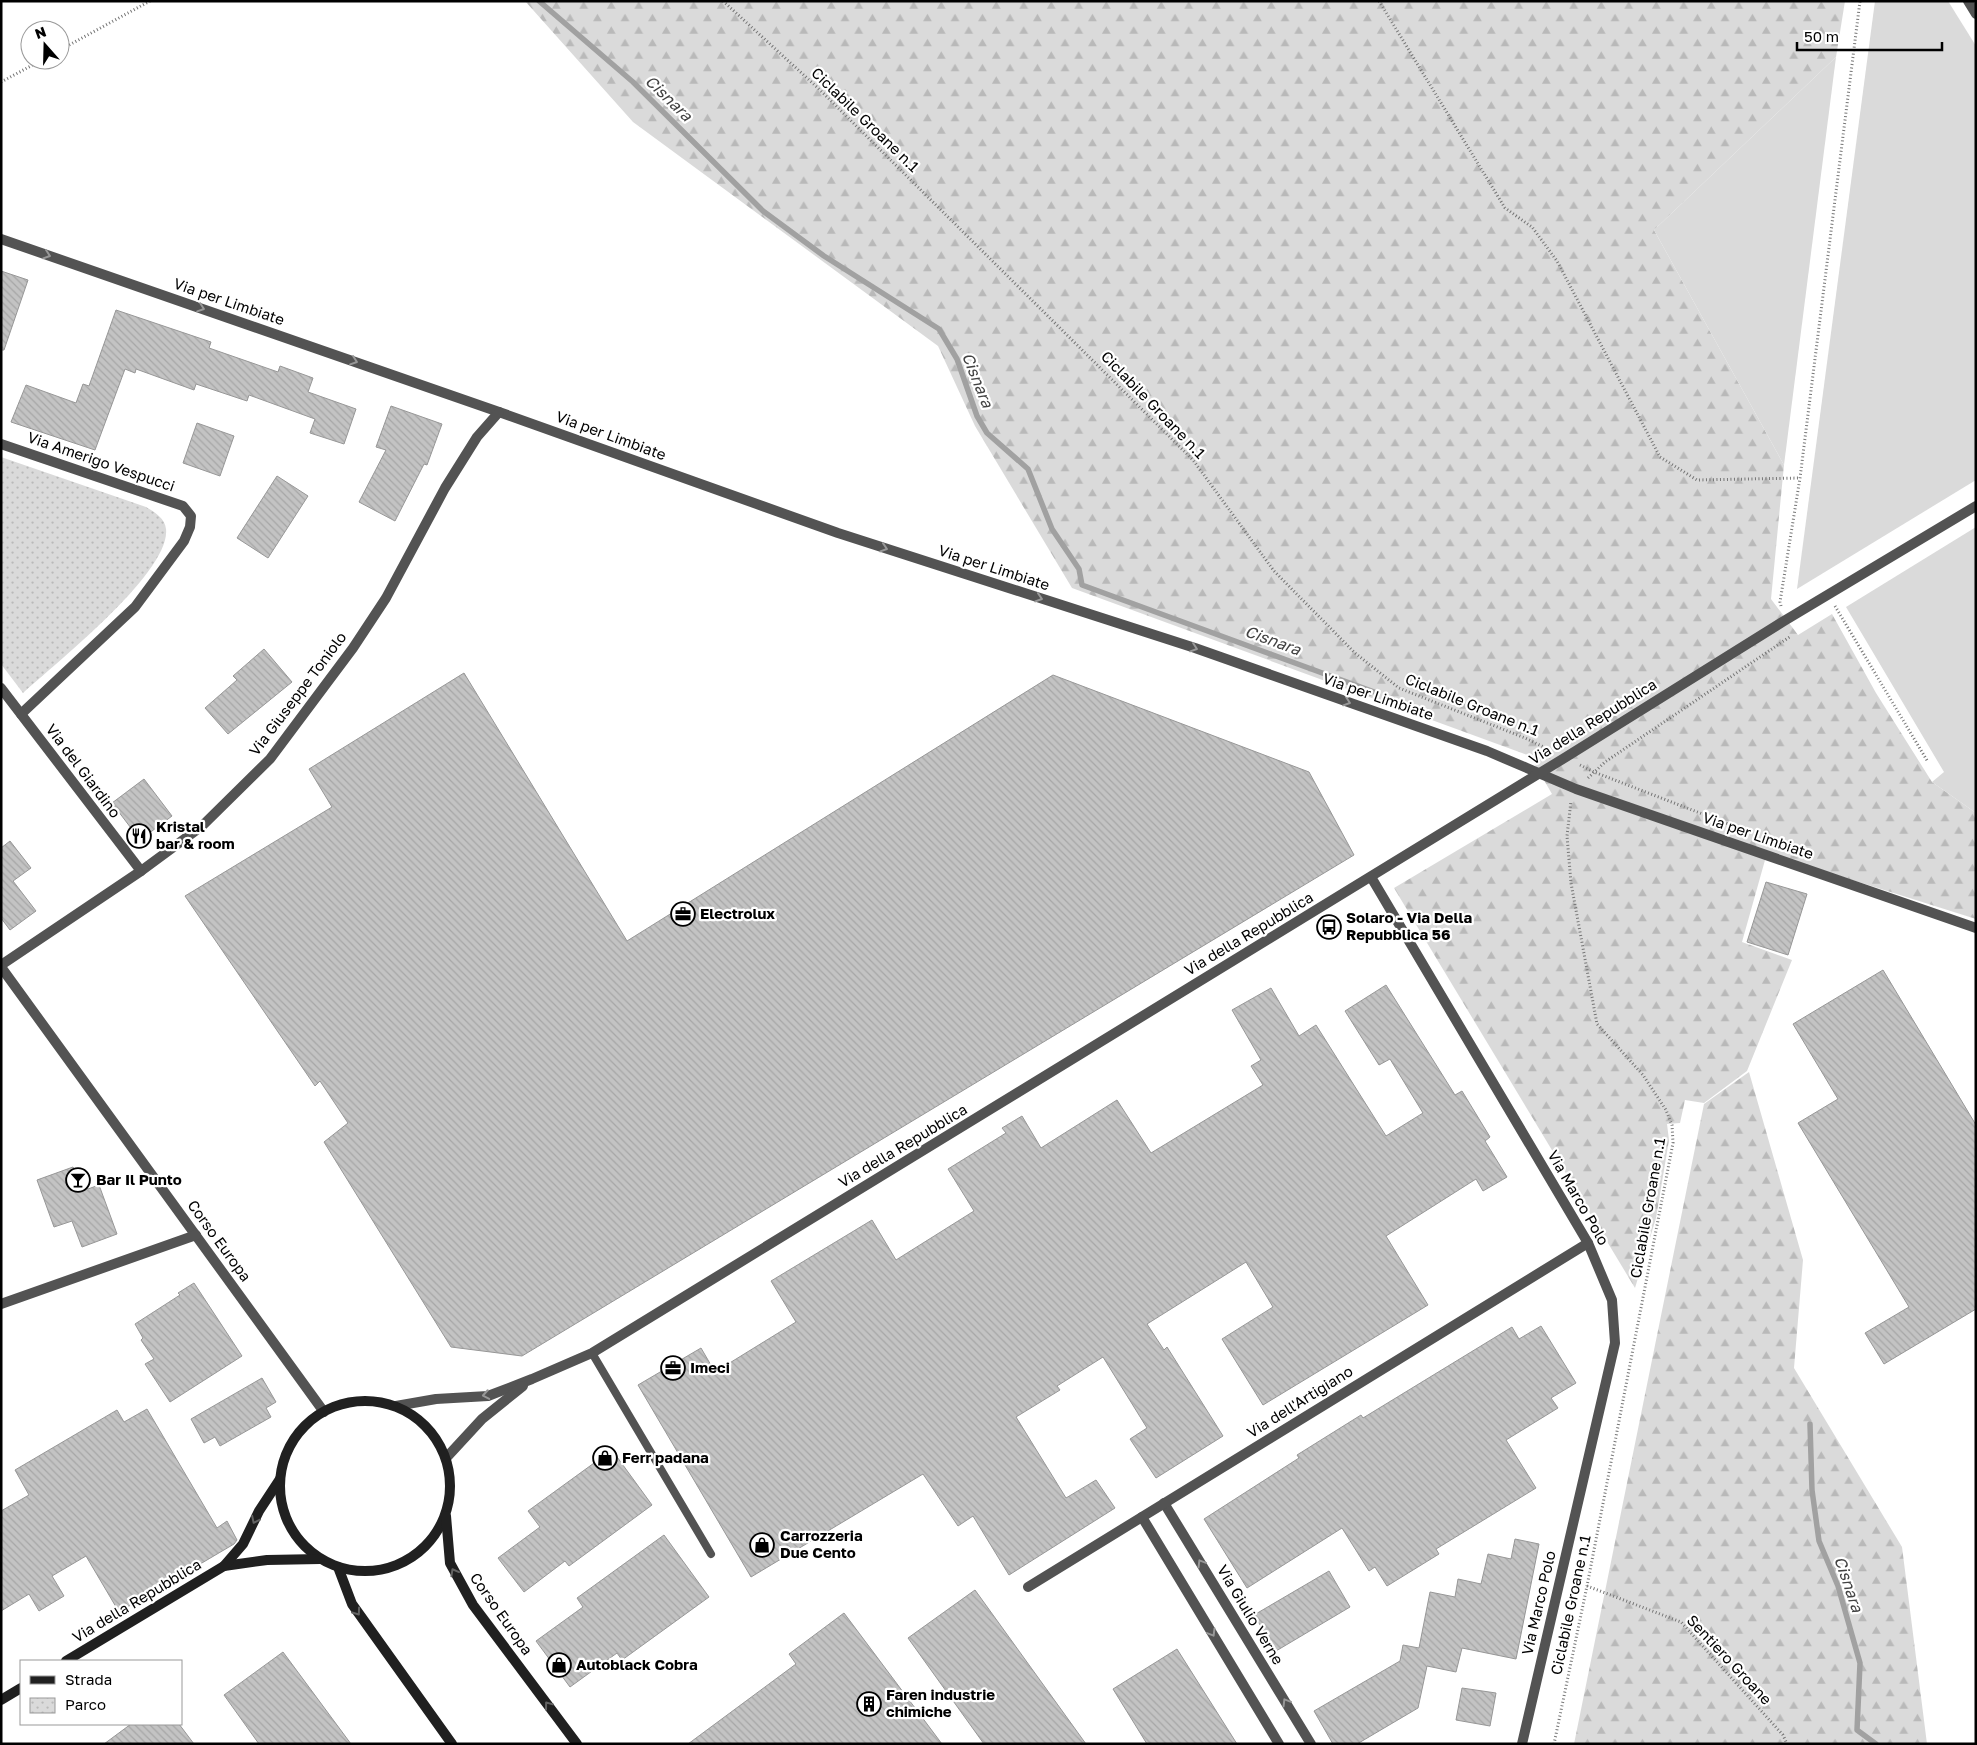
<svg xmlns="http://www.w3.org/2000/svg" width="1977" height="1745" font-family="'Golos Text',sans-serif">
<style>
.forest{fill:url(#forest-firs)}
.park{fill:url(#park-dots)}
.garden{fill:#dadada}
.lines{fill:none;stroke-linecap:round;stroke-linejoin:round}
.stream{stroke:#a1a1a1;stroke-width:5.5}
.building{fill:url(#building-back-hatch);stroke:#979797}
.path{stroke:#757575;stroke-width:3;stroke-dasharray:1 2.5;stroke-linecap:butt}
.lane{stroke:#535353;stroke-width:8}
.street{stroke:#535353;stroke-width:10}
.secondary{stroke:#202020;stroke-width:10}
.oneway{stroke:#989898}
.oneway2{stroke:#636363}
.labels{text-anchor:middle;stroke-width:4.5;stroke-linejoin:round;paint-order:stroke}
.street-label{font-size:15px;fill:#000;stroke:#fff}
.poi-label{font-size:15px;font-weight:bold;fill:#000;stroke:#fff;text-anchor:start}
.water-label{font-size:16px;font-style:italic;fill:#424242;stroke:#fff}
</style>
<defs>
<pattern id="forest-firs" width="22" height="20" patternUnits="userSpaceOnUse" patternTransform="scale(1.25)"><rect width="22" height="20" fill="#dadada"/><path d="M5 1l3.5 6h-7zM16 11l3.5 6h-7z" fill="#b9b9b9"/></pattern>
<pattern id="park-dots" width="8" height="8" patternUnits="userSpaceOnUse" patternTransform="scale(1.25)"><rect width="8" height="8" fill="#dadada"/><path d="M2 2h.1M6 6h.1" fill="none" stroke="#b9b9b9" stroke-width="1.8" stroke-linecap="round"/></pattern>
<pattern id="building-back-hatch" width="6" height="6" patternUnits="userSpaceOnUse" patternTransform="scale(1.25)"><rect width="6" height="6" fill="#c3c3c3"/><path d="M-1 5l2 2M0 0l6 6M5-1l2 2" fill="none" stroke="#a6a6a6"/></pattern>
</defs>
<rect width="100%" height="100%" fill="#fff"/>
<g class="forest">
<polygon points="525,1 1845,1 1836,57 1654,230 1784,465 1771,599 1798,635 1832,614 1876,693 1932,782 1976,813 1976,919 1767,853 1742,942 1792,960 1747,1071 1704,1103 1685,1100 1680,1123 1667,1124 1669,1140 1656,1218 1635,1288 1394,888 1552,794 1530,756 1072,588 975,426 938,346 633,122"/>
<polygon points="1749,1072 1803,1260 1794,1368 1902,1547 1927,1744 1574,1744 1704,1104"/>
</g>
<path class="park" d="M1,457l145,50c8,5 19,11 20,22 5,43 -111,135 -143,164l-22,-29z"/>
<g class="garden">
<polygon points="1875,1 1948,1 1976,46 1976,480 1797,589"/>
<polygon points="1836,57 1784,465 1654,230"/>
<polygon points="1976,527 1976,813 1932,782 1944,772 1846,607"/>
</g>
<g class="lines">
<g class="stream">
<polyline points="539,1 633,82 763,211 824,256 939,329 957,359 977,416 987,433 1028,469 1052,529 1079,569 1082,585 1377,693"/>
<polyline points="1810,1424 1812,1490 1819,1541 1838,1586 1860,1663 1857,1730 1876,1744"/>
</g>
</g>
<g class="building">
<polygon points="1,271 28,280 4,350 1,350"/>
<polygon points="116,310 211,342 209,348 278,372 280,366 313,378 308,392 356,409 344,444 310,433 315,419 249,395 247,401 196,384 194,390 136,369 135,373 125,369 95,450 11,422 26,385 76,403 83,384 89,386"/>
<polygon points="391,406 442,424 427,465 424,464 395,521 359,502 386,450 376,447"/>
<polygon points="197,423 234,436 220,476 183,463"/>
<polygon points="277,476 308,496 268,558 237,538"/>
<polygon points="264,649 292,682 228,734 205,708 237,680 233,676"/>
<polygon points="464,673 627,941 1053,675 1309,772 1354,855 522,1356 451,1347 324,1142 348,1123 320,1081 315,1086 185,896 332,807 309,769"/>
<polygon points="144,779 172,816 140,840 112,803"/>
<polygon points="10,841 31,868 13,881 36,911 10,930 1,918 1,848"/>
<polygon points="1766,882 1807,894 1788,955 1747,942"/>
<polygon points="1883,970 1976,1125 1976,1309 1884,1364 1865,1333 1909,1307 1798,1123 1838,1099 1793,1024"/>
<polygon points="1386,985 1455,1095 1462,1091 1490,1137 1485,1141 1507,1177 1483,1191 1476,1179 1386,1236 1428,1305 1263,1405 1222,1339 1273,1307 1246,1262 1147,1324 1164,1350 1167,1347 1223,1436 1156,1478 1130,1439 1147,1428 1103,1357 1057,1386 1060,1390 1016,1417 1066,1498 1096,1480 1115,1508 1009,1575 973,1516 958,1526 923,1474 751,1577 638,1385 701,1348 715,1372 796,1322 771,1281 872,1220 896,1260 974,1211 948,1169 1006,1133 1002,1128 1022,1116 1041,1148 1117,1100 1151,1153 1263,1085 1251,1066 1261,1060 1232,1010 1271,988 1299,1036 1316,1025 1386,1136 1423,1113 1390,1059 1379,1065 1345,1011"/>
<polygon points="73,1167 88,1189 99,1185 117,1234 82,1247 72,1221 54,1227 37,1180"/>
<polygon points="194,1283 242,1356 170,1402 145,1364 154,1359 141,1340 143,1338 135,1324 180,1295 178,1293"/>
<polygon points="1541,1326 1576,1383 1551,1398 1558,1408 1506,1440 1536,1488 1436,1549 1439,1554 1387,1586 1375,1567 1369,1571 1342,1528 1247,1588 1204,1519 1299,1458 1297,1455 1361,1415 1363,1418 1512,1327 1519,1339"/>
<polygon points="262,1378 276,1402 266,1408 271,1417 220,1446 215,1437 204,1443 191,1419"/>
<polygon points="147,1409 217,1528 227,1521 237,1540 234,1544 119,1612 86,1556 52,1576 64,1596 39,1611 29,1594 1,1611 1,1511 29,1495 15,1470 117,1410 124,1422"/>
<polygon points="612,1450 652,1505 569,1566 565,1561 524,1592 498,1558 540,1527 528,1511"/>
<polygon points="664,1535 709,1597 622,1660 617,1653 570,1687 536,1641 583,1607 577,1598"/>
<polygon points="1515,1539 1539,1544 1516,1659 1462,1648 1456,1672 1427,1666 1418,1708 1357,1744 1333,1744 1314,1711 1400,1661 1403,1645 1419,1648 1430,1592 1455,1597 1458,1579 1481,1584 1488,1554 1511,1559"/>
<polygon points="1329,1571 1350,1607 1276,1651 1254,1615"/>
<polygon points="975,1590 1086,1744 984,1744 908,1638"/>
<polygon points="844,1613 942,1744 688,1744 796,1664 789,1654"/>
<polygon points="1177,1649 1237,1744 1147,1744 1113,1689"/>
<polygon points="283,1652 351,1744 259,1744 224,1695"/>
<polygon points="1462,1688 1496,1693 1490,1726 1456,1720"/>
<polygon points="131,1724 179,1724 194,1744 104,1744"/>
</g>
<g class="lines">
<g class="path">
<polyline points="723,1 819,89 1193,460 1274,571 1355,653 1399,688 1525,738 1550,750"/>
<polyline points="1379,1 1505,208 1532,227 1557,261 1660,457 1697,480 1800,478"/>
<polyline points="60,50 150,1"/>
<polyline points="1,82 42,60"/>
<polyline points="1781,606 1780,602 1800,478 1860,1"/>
<polyline points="1835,606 1928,762"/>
<polyline points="1580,765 1594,772 1749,832"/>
<polyline points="1588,778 1605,762 1791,636"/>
<polyline points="1587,1586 1681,1622 1783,1735 1787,1744"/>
<polyline points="1554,1744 1587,1586 1673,1143 1672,1125 1666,1110 1643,1075 1597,1024 1571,883 1567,836 1571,801"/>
</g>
<polyline class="lane" points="592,1353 711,1554"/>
<g class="street">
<polyline points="1968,1 1976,14"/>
<polyline points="1,239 499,412 838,533 1195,648 1487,751 1576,789 1976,928"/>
<polyline points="1,444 183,506 191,516 190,527 184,541 135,607 21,714"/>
<polyline points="1,688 141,871"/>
<polyline points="1371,877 1588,1243 1612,1300 1615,1343 1522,1744"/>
<polyline points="1,965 141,871 202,826 270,759 353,648 386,598 445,488 477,437 499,412"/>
<polyline points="1,967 324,1412"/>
<polyline points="1,1304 196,1235"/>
<polyline points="396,1406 436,1399 488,1396 532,1379 592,1353 1566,757 1784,621 1976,506"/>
<polyline points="446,1458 482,1419 523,1386"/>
<polyline points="1164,1503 1311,1744"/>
<polyline points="1142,1517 1279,1744"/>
<polyline points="1028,1587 1588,1243"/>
</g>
<g class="secondary">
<circle cx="365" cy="1486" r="85"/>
<polyline points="446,1516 450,1563 473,1605 577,1744"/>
<polyline points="224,1566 267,1560 320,1559"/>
<polyline points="338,1567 352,1604 452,1744"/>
<polyline points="66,1661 224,1566 243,1544 259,1511 280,1479"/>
<polyline points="1,1700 21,1688"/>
</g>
</g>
<defs><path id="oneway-chevron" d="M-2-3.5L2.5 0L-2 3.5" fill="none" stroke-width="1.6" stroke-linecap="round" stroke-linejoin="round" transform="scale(1.25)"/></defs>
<g class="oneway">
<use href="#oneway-chevron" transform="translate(47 255) rotate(19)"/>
<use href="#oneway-chevron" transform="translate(201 308) rotate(19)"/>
<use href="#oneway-chevron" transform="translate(354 361) rotate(19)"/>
<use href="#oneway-chevron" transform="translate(884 548) rotate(18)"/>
<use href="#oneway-chevron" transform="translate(1039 598) rotate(18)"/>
<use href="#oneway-chevron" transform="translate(1194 648) rotate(19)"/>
<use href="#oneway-chevron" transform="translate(1347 702) rotate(19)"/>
<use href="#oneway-chevron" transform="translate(486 1395) rotate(170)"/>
<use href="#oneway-chevron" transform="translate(1201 1563) rotate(-121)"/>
<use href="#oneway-chevron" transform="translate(1212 1633) rotate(59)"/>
<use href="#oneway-chevron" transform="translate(1286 1702) rotate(-121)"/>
</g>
<g class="oneway2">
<use href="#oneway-chevron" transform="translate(255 1520) rotate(116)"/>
<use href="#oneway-chevron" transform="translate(454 1572) rotate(-119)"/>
<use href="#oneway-chevron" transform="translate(357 1612) rotate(54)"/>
<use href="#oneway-chevron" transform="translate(548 1705) rotate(-127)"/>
</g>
<defs>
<g id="restaurant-ring" transform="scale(1.25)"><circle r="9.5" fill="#fff" stroke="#000" stroke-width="1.5"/><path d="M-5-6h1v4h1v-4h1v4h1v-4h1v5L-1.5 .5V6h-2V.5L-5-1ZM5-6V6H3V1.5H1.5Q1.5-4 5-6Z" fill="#000"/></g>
<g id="office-ring" transform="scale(1.25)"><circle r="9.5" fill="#fff" stroke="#000" stroke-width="1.5"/><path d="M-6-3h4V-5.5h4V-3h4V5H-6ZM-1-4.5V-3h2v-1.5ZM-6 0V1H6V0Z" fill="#000"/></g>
<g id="bus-ring" transform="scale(1.25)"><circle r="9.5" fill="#fff" stroke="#000" stroke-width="1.5"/><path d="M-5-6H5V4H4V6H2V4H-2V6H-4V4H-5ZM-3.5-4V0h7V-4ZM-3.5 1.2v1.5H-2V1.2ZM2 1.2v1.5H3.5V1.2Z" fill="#000"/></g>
<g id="bar-ring" transform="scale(1.25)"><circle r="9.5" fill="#fff" stroke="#000" stroke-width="1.5"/><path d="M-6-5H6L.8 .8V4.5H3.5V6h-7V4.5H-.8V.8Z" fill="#000"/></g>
<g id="shop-ring" transform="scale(1.25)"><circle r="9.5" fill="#fff" stroke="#000" stroke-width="1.5"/><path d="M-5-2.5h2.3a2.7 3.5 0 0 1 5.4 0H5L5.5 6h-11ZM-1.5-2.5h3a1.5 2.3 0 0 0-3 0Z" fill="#000"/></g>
<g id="building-ring" transform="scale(1.25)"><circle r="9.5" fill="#fff" stroke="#000" stroke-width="1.5"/><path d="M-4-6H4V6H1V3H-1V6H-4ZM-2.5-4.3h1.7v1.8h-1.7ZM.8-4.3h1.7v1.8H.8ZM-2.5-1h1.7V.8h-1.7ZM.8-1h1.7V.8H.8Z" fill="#000"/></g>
</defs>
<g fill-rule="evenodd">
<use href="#restaurant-ring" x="139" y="836"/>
<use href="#office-ring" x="683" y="914"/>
<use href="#bus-ring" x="1329" y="927"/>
<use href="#bar-ring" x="78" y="1180"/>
<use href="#office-ring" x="673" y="1368"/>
<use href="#shop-ring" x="605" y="1458"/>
<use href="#shop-ring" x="762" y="1545"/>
<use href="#shop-ring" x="559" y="1665"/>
<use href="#building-ring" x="869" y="1704"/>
</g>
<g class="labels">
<g class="street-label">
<text transform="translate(865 120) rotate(44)" y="5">Ciclabile Groane n.1</text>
<text transform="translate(229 302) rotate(19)" y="5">Via per Limbiate</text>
<text transform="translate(1153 405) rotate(46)" y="5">Ciclabile Groane n.1</text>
<text transform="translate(611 436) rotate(20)" y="5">Via per Limbiate</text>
<text transform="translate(101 462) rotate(19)" y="5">Via Amerigo Vespucci</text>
<text transform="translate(994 568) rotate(18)" y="5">Via per Limbiate</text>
<text transform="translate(298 694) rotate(-53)" y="5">Via Giuseppe Toniolo</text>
<text transform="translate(1378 697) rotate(19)" y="5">Via per Limbiate</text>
<text transform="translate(1472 705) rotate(22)" y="5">Ciclabile Groane n.1</text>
<text transform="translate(1593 722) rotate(-32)" y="5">Via della Repubblica</text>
<text transform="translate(83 771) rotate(53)" y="5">Via del Giardino</text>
<text transform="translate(1758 836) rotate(19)" y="5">Via per Limbiate</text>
<text transform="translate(1249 934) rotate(-31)" y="5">Via della Repubblica</text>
<text transform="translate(903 1146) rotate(-31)" y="5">Via della Repubblica</text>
<text transform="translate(1578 1198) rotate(60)" y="5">Via Marco Polo</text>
<text transform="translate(1648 1208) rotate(-80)" y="5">Ciclabile Groane n.1</text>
<text transform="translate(219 1241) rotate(54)" y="5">Corso Europa</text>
<text transform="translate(1300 1402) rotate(-32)" y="5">Via dell'Artigiano</text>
<text transform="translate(137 1601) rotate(-31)" y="5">Via della Repubblica</text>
<text transform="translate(1539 1603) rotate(-77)" y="5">Via Marco Polo</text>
<text transform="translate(1571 1605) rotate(-78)" y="5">Ciclabile Groane n.1</text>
<text transform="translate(501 1614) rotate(55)" y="5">Corso Europa</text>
<text transform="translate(1250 1615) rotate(59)" y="5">Via Giulio Verne</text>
<text transform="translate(1729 1660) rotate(47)" y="5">Sentiero Groane</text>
</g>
<g class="poi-label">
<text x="156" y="832">Kristal<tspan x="156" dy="17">bar &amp; room</tspan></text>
<text x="700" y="919">Electrolux</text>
<text x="1346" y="923">Solaro - Via Della<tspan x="1346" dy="17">Repubblica 56</tspan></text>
<text x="96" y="1185">Bar Il Punto</text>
<text x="690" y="1373">Imeci</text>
<text x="622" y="1463">Ferr padana</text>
<text x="780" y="1541">Carrozzeria<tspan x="780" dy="17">Due Cento</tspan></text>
<text x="576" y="1670">Autoblack Cobra</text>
<text x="886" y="1700">Faren industrie<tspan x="886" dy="17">chimiche</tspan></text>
</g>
<g class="water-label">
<text transform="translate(669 98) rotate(44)" y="6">Cisnara</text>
<text transform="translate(978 380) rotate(68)" y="6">Cisnara</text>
<text transform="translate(1273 640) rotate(20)" y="6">Cisnara</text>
<text transform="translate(1849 1584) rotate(71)" y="6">Cisnara</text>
</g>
</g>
<rect width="1977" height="1745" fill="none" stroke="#000000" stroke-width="5"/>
<rect x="20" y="1660" width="162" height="65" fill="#ffffff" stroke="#999999"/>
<rect x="30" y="1676" width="25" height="8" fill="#202020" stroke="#999999"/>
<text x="65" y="1685" font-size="15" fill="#000000">Strada</text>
<rect x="30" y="1698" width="25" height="15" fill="url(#park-dots)" stroke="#999999"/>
<text x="65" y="1710" font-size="15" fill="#000000">Parco</text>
<g transform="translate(45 45) rotate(340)"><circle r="24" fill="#ffffff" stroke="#999999"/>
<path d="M0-4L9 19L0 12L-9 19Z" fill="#000000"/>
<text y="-8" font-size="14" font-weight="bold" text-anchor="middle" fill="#000000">N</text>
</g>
<path d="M1797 42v8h145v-8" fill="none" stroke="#000000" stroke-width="2.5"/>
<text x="1804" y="42" font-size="15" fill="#000000" stroke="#ffffff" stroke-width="4" paint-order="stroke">50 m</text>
</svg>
